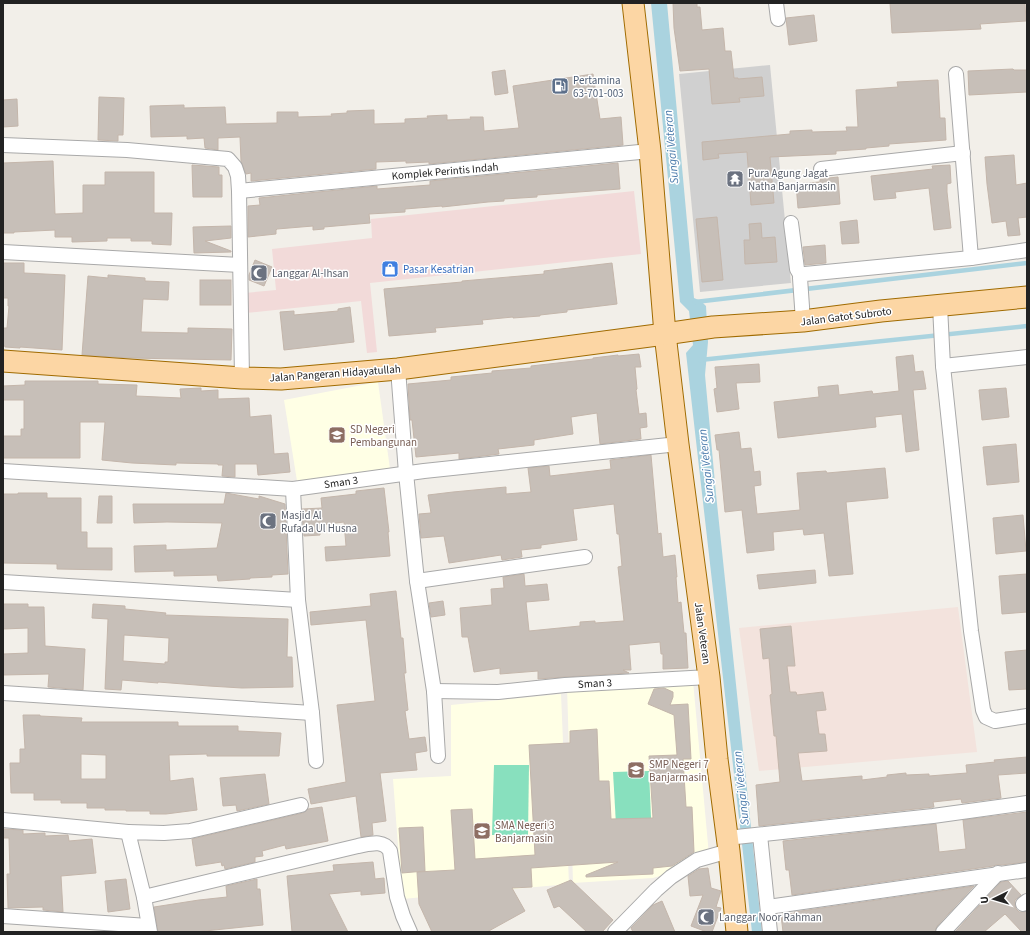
<svg xmlns="http://www.w3.org/2000/svg" width="1030" height="935" font-family="'Source Sans 3',sans-serif">
<style>
.commercial{fill:#f2dad9}
.education{fill:#ffffe5}
.religious{fill:#d0d0d0}
.military{fill:#f3e3dd}
.pitch{fill:#88e0be}
.water{fill:#aad3df}
.lines{fill:none;stroke-linecap:round;stroke-linejoin:round}
.stream{stroke:#aad3df;stroke-width:4.5}
.building{fill:#c7bfb8;stroke:#c4b6ab;fill-rule:evenodd}
.street-casing{stroke:#a9a9a9;stroke-width:16}
.primary-casing{stroke:#a06b00;stroke-width:23}
.street{stroke:#fff;stroke-width:14}
.primary{stroke:#fcd6a4;stroke-width:21}
.labels{text-anchor:middle;stroke-width:3;stroke-linejoin:round;paint-order:stroke}
.service-label{font-size:11px;fill:#4e5e75;stroke:#fff;text-anchor:start}
.street-label{font-size:11px;fill:#222;stroke:#fff}
.worship-label{font-size:11px;fill:#5b616d;stroke:#fff;text-anchor:start}
.shop-label{font-size:11px;fill:#366cbe;stroke:#fff;text-anchor:start}
.education-label{font-size:11px;fill:#785e54;stroke:#fff;text-anchor:start}
.water-label{font-size:12px;font-style:italic;fill:#4a7aab;stroke:#fff}
</style>
<rect width="100%" height="100%" fill="#f2efe9"/>
<polygon class="commercial" points="634,191 641,254 370,283 377,352 367,353 361,301 246,313 244,293 276,290 272,249 372,238 371,219"/>
<g class="education">
<polygon points="378,382 390,469 297,481 284,400"/>
<polygon points="693,681 709,855 670,873 653,878 573,883 567,686"/>
<polygon points="561,694 569,884 402,899 393,779 451,776 451,705"/>
</g>
<polygon class="religious" points="770,65 791,283 700,292 679,74"/>
<polygon class="military" points="958,607 977,752 759,771 739,628"/>
<g class="pitch">
<polygon points="494,765 529,765 528,835 492,835"/>
<polygon points="649,771 652,841 617,842 613,772"/>
</g>
<polygon class="water" points="651,3 667,3 694,298 701,301 706,306 708,342 705,375 716,494 762,932 752,932 686,353 693,345 689,311 680,302"/>
<g class="lines">
<g class="stream">
<polyline points="695,302 1027,263"/>
<polyline points="700,360 1027,326"/>
</g>
</g>
<g class="building">
<polygon points="673,3 697,3 697,7 700,7 702,30 723,28 725,51 731,51 734,78 738,78 738,79 762,77 764,96 739,98 740,102 712,104 709,69 680,71 674,28"/>
<polygon points="890,3 1025,3 1026,21 980,24 981,29 892,33"/>
<polygon points="814,15 817,41 789,45 786,18"/>
<polygon points="1013,69 1014,70 1027,70 1027,92 969,95 968,71"/>
<polygon points="505,70 508,93 495,95 492,72"/>
<polygon points="593,74 600,119 621,117 623,145 429,164 429,162 406,163 406,161 376,162 376,169 251,181 251,173 246,174 241,161 240,137 218,138 218,150 205,148 204,138 187,139 187,136 151,137 150,106 184,105 184,108 225,107 226,124 277,123 277,112 298,112 298,117 332,116 331,114 347,113 347,111 374,110 374,124 405,123 405,119 428,118 427,116 447,115 447,120 471,119 470,117 483,117 484,131 519,128 513,86"/>
<polygon points="938,80 940,118 945,118 946,140 889,144 889,146 866,148 866,149 836,151 836,154 770,157 774,203 751,205 747,152 718,154 719,158 703,160 702,142 790,134 790,131 812,130 812,132 847,131 846,127 858,127 856,90 898,87 897,82"/>
<polygon points="99,97 124,98 123,135 118,135 118,141 98,140"/>
<polygon points="17,99 18,126 3,127 3,100"/>
<polygon points="1014,155 1016,185 1027,183 1027,217 1018,218 1020,235 1008,236 1006,221 992,223 987,184 985,157"/>
<polygon points="53,161 55,214 83,213 83,185 105,185 105,172 154,172 154,213 172,213 171,245 152,244 152,241 131,241 131,238 107,238 107,241 72,242 72,237 55,237 55,230 14,232 14,233 3,233 3,163"/>
<polygon points="618,163 620,189 537,195 537,197 504,199 504,201 488,202 442,207 442,206 405,209 405,212 369,214 370,223 324,227 324,229 313,230 313,226 277,229 276,230 276,234 248,237 248,206 260,205 259,198 377,186 377,189 430,185 430,181"/>
<polygon points="192,165 219,167 219,175 222,175 222,197 193,197"/>
<polygon points="950,165 951,183 947,184 947,192 951,228 934,230 929,188 895,192 896,198 874,200 871,176 933,169 932,166"/>
<polygon points="838,177 840,204 798,208 796,184 820,182 820,179"/>
<polygon points="717,217 723,280 702,282 696,219"/>
<polygon points="857,220 859,243 842,244 840,222"/>
<polygon points="761,223 762,238 775,237 777,262 745,264 744,240 750,240 749,224"/>
<polygon points="231,226 231,238 205,241 231,251 231,252 194,253 193,227"/>
<polygon points="825,245 826,263 805,265 803,247"/>
<polygon points="255,260 272,267 264,286 249,280 249,275"/>
<polygon points="3,263 24,263 24,273 65,275 62,350 20,347 20,348 5,347 5,346 3,346 3,328 7,328 9,306 8,306 8,298 3,298"/>
<polygon points="612,263 617,304 567,310 567,312 540,315 540,316 513,318 513,317 482,320 483,324 435,328 436,332 389,336 384,289 462,282 462,281 544,274 544,271"/>
<polygon points="108,275 145,278 145,281 169,282 168,300 143,299 141,332 188,333 188,328 232,329 231,360 130,358 82,355 88,276 108,278"/>
<rect x="200" y="280" width="31" height="25"/>
<polygon points="350,307 354,342 284,350 280,312 294,311 294,315 338,311 338,309"/>
<polygon points="639,354 641,367 635,367 637,389 636,390 639,414 646,413 647,427 640,428 641,439 600,444 597,413 571,417 573,434 534,440 534,445 498,449 499,454 459,459 459,453 416,457 412,420 410,420 408,384 451,380 451,377 492,373 492,371 531,368 531,366 593,359 593,358 618,355 618,356"/>
<polygon points="913,355 915,372 923,371 926,389 913,390 919,450 906,452 902,414 875,417 876,427 778,438 774,402 819,397 818,387 838,385 839,395 872,391 873,394 899,391 896,357"/>
<polygon points="759,364 760,382 736,383 739,409 717,412 714,389 717,388 715,367"/>
<polygon points="25,381 98,381 98,384 137,385 136,396 181,398 180,389 201,388 201,391 218,390 218,399 249,398 250,417 271,415 274,454 288,453 290,472 258,475 257,464 235,464 235,477 222,476 223,465 218,465 218,464 176,463 176,465 132,463 102,460 105,422 80,422 80,458 3,458 3,436 21,436 21,429 24,429 24,400 3,400 3,386 25,385"/>
<polygon points="1006,388 1009,417 982,420 979,390"/>
<polygon points="739,432 741,449 751,448 754,472 760,471 761,485 754,486 757,514 800,510 797,473 826,471 827,473 885,468 888,498 846,502 853,574 829,576 824,533 804,535 803,529 773,532 774,550 747,553 742,510 725,512 719,450 717,450 715,435"/>
<polygon points="1016,444 1019,482 987,485 983,447"/>
<polygon points="651,455 658,534 661,533 663,557 675,555 677,577 676,577 678,603 681,602 684,633 686,633 688,668 663,669 663,654 661,654 660,642 629,645 631,670 623,670 629,673 565,677 538,679 538,671 500,674 500,668 474,672 468,637 462,637 460,608 492,605 491,589 504,588 503,577 524,574 525,586 547,584 549,600 526,602 529,631 580,626 580,622 595,621 595,623 624,621 618,567 622,566 619,534 617,534 614,504 573,509 577,540 541,545 541,548 521,550 522,557 502,560 501,555 449,563 444,536 421,538 419,514 431,513 428,495 453,492 506,487 506,494 531,492 528,468 549,466 550,476 611,469 610,460"/>
<polygon points="384,488 389,532 388,532 390,556 326,561 325,547 346,546 344,522 320,525 320,535 304,536 302,509 322,508 321,498 356,494 356,491"/>
<polygon points="18,493 47,493 47,498 81,498 81,532 87,532 87,548 112,548 112,570 57,569 57,564 3,563 3,494 18,494"/>
<polygon points="226,493 259,499 259,496 285,504 288,574 272,575 272,577 250,578 250,579 218,581 217,575 174,576 174,571 135,572 134,546 166,545 166,550 217,548 222,523 167,522 134,523 133,504 224,504"/>
<polygon points="99,496 112,496 112,523 97,523"/>
<polygon points="1023,515 1026,551 996,554 993,518"/>
<polygon points="815,570 816,583 759,589 757,575"/>
<polygon points="1027,574 1027,612 1002,614 999,576"/>
<polygon points="396,591 401,638 403,638 406,673 404,673 408,710 405,711 409,739 425,737 427,751 415,753 417,770 380,773 386,821 372,823 373,835 361,837 356,796 311,804 308,789 346,782 337,705 375,701 366,620 311,625 310,612 371,606 370,594"/>
<polygon points="443,601 445,615 431,617 429,603"/>
<polygon points="3,604 28,604 28,607 44,607 45,646 85,649 83,690 48,687 49,674 3,675 3,654 28,653 28,628 3,629"/>
<path d="M93,604l32,2v3l41,4 -1,2 123,4 -1,38h5l1,30 -51,1 -33,-2 -51,-4v1l-36,-3 -1,10 -16,-1 3,-70 -16,-1zM124,635l45,3 -1,24h-3v2l-42,-3z"/>
<polygon points="791,626 795,666 787,666 790,692 796,692 797,695 823,692 826,710 816,711 819,734 825,734 827,751 798,753 802,781 862,776 862,780 887,777 887,775 906,773 906,775 929,774 929,776 967,773 966,765 995,762 994,760 1027,757 1027,773 998,775 1001,798 962,803 961,799 933,802 934,807 759,826 756,785 780,782 776,736 774,736 770,695 772,694 769,658 763,659 760,629"/>
<polygon points="1027,650 1027,689 1009,690 1005,652"/>
<polygon points="664,688 673,692 673,697 670,705 688,704 691,759 683,759 686,807 692,807 694,852 672,866 653,868 653,874 586,877 586,875 618,862 531,868 532,887 512,888 525,911 487,932 432,932 419,904 417,872 455,870 451,810 472,809 475,859 535,855 529,745 570,743 570,731 597,729 599,781 609,781 611,819 653,818 649,756 677,755 674,715 648,704 654,689"/>
<path d="M23,715h17v1l42,2 -1,4h97v4h60v5l43,2 -2,23h-72v-2l-38,1 1,26 23,-3 4,32 -31,4h-16v-3h-24v-1h-21v-2h-18v-5h-26v-3h-27v-7h-23l-1,-30h10v-14h5zM81,754l25,1v24h-25z"/>
<polygon points="265,774 269,804 237,811 236,805 223,806 220,778"/>
<polygon points="322,807 328,841 286,849 285,845 262,851 263,856 255,857 255,862 225,869 224,865 222,866 221,862 196,866 192,839 303,813 306,811 308,809"/>
<polygon points="1027,812 1027,862 1001,865 996,865 993,866 792,895 789,870 786,870 783,841 936,824 939,852 966,849 963,820"/>
<polygon points="423,827 425,871 402,873 399,828"/>
<polygon points="3,829 23,830 23,834 45,833 45,836 68,835 69,841 92,839 96,873 61,876 63,912 43,910 43,907 8,908 7,874 10,874 9,838 3,838"/>
<polygon points="373,862 375,879 384,878 385,893 361,895 361,891 329,894 348,932 292,932 287,876 334,871 333,865"/>
<polygon points="708,868 711,888 721,891 716,907 721,908 712,932 707,932 691,926 703,895 690,896 688,876 699,869"/>
<polygon points="126,879 130,909 108,912 105,881"/>
<polygon points="257,879 257,889 260,889 263,925 195,932 158,932 154,907 199,900 227,897 226,886"/>
<polygon points="571,880 613,920 602,932 587,932 559,906 554,908 547,890"/>
<polygon points="1008,881 1021,895 1015,900 1015,905 1016,909 1019,912 1024,912 1027,911 1027,932 1022,932 1005,914 984,932 955,932 1001,882"/>
<polygon points="974,886 937,926 935,932 783,932 781,915 795,913 794,912"/>
<polygon points="662,901 675,932 633,932 631,928 653,905"/>
</g>
<g class="lines">
<g class="street-casing">
<g id="street">
<polyline points="776,3 778,19"/>
<polyline points="956,74 971,258 1027,250"/>
<polyline points="3,145 127,150 228,159 235,167 238,176 239,191 242,378"/>
<polyline points="821,169 963,153"/>
<polyline points="239,191 650,151"/>
<polyline points="791,223 797,269 801,276"/>
<polyline points="3,252 240,265"/>
<polyline points="940,306 943,366 971,631 983,710 986,717 995,721 1027,716"/>
<polyline points="803,321 800,278 802,274 805,274 971,258"/>
<polyline points="943,366 1027,357"/>
<polyline points="398,369 406,473 417,581 434,691 438,756"/>
<polyline points="3,471 293,489 424,471 678,444"/>
<polyline points="293,489 298,600 312,713 316,761"/>
<polyline points="417,581 585,557"/>
<polyline points="3,582 298,600"/>
<polyline points="434,691 498,692 565,685 709,677"/>
<polyline points="3,693 312,713"/>
<polyline points="3,820 128,832"/>
<polyline points="760,835 770,932"/>
<polyline points="727,838 933,816 1027,803"/>
<polyline points="144,897 128,832 164,833 190,831 301,805"/>
<polyline points="1023,904 1027,901"/>
<polyline points="768,907 1027,870"/>
<polyline points="3,916 148,926"/>
<path d="M150,932l-6,-35 214,-51c12,-2 25,-7 32,5l7,46 6,19 7,16"/>
<polyline points="615,932 656,890 671,877 697,860 729,851"/>
<polyline points="943,932 998,873"/>
</g>
</g>
<g class="primary-casing">
<g id="primary">
<polyline points="633,3 650,151 665,334 678,444 709,677 717,759 729,851 737,932"/>
<polyline points="3,361 242,378 281,379 398,369 665,334 713,327 803,321 881,311 1027,297"/>
</g>
</g>
<use href="#street" class="street"/>
<use href="#primary" class="primary"/>
</g>
<defs>
<g id="fuel-square" transform="scale(0.9)"><rect x="-9" y="-9" width="18" height="18" rx="4" fill="#5c6f8a" stroke="#fff"/><path d="M-5.5-6h7V0h2V4h1.3V-2.5L3-4.5l.8-.8L6-3V5H2.5V1h-1V6h-7ZM-4.2-4.7v3.2H.2V-4.7Z" fill="#fff"/></g>
<g id="temple-square" transform="scale(0.9)"><rect x="-9" y="-9" width="18" height="18" rx="4" fill="#6b7280" stroke="#fff"/><path d="M0-6L5-2H3V0L6.5 2.5H4V6H1.5V3h-3V6H-4V2.5H-6.5L-3 0V-2H-5Z" fill="#fff"/></g>
<g id="shop-square" transform="scale(0.9)"><rect x="-9" y="-9" width="18" height="18" rx="4" fill="#3f7fe0" stroke="#fff"/><path d="M-5-2.5h2.3a2.7 3.5 0 0 1 5.4 0H5L5.5 6h-11ZM-1.5-2.5h3a1.5 2.3 0 0 0-3 0Z" fill="#fff"/></g>
<g id="mosque-square" transform="scale(0.9)"><rect x="-9" y="-9" width="18" height="18" rx="4" fill="#6b7280" stroke="#fff"/><path d="M3.5-4.9A6 6 0 1 0 3.5 4.9A5 5 0 1 1 3.5-4.9Z" fill="#fff"/></g>
<g id="school-square" transform="scale(0.9)"><rect x="-9" y="-9" width="18" height="18" rx="4" fill="#8d6e63" stroke="#fff"/><path d="M0-5L7-2L0 1L-7-2ZM-4 1L0 2.5L4 1V4Q0 6-4 4Z" fill="#fff"/></g>
</defs>
<g fill-rule="evenodd">
<use href="#fuel-square" x="560" y="86"/>
<use href="#temple-square" x="735" y="179"/>
<use href="#shop-square" x="390" y="269"/>
<use href="#mosque-square" x="259" y="273"/>
<use href="#school-square" x="337" y="435"/>
<use href="#mosque-square" x="268" y="521"/>
<use href="#school-square" x="636" y="770"/>
<use href="#school-square" x="482" y="831"/>
<use href="#mosque-square" x="706" y="917"/>
</g>
<g class="labels">
<g class="service-label">
<text x="573" y="84">Pertamina<tspan x="573" dy="13">63-701-003</tspan></text>
</g>
<g class="street-label">
<text transform="translate(445 171) rotate(-5)" y="4">Komplek Perintis Indah</text>
<text transform="translate(846 316) rotate(-7)" y="4">Jalan Gatot Subroto</text>
<text transform="translate(335 373) rotate(-4)" y="4">Jalan Pangeran Hidayatullah</text>
<text transform="translate(341 482) rotate(-8)" y="4">Sman 3</text>
<text transform="translate(703 633) rotate(82)" y="4">Jalan Veteran</text>
<text transform="translate(595 683) rotate(-3)" y="4">Sman 3</text>
</g>
<g class="worship-label">
<text x="748" y="177">Pura Agung Jagat<tspan x="748" dy="13">Natha Banjarmasin</tspan></text>
<text x="272" y="277">Langgar Al-Ihsan</text>
<text x="281" y="519">Masjid Al<tspan x="281" dy="13">Rufada Ul Husna</tspan></text>
<text x="719" y="921">Langgar Noor Rahman</text>
</g>
<g class="shop-label">
<text x="403" y="273">Pasar Kesatrian</text>
</g>
<g class="education-label">
<text x="350" y="433">SD Negeri<tspan x="350" dy="13">Pembangunan</tspan></text>
<text x="649" y="768">SMP Negeri 7<tspan x="649" dy="13">Banjarmasin</tspan></text>
<text x="495" y="829">SMA Negeri 3<tspan x="495" dy="13">Banjarmasin</tspan></text>
</g>
<g class="water-label">
<text transform="translate(671 147) rotate(-95)" y="4">Sungai Veteran</text>
<text transform="translate(706 466) rotate(-96)" y="4">Sungai Veteran</text>
<text transform="translate(741 788) rotate(-96)" y="4">Sungai Veteran</text>
</g>
</g>
<rect width="1030" height="935" fill="none" stroke="#222222" stroke-width="8"/>
<g transform="translate(994 899) rotate(265)" stroke="#ffffff" stroke-width="3" paint-order="stroke">
<path d="M0-3L7 15L0 10L-7 15Z" fill="#222222"/>
<text y="-6" font-size="11" font-weight="bold" text-anchor="middle" fill="#222222">U</text>
</g>
</svg>
